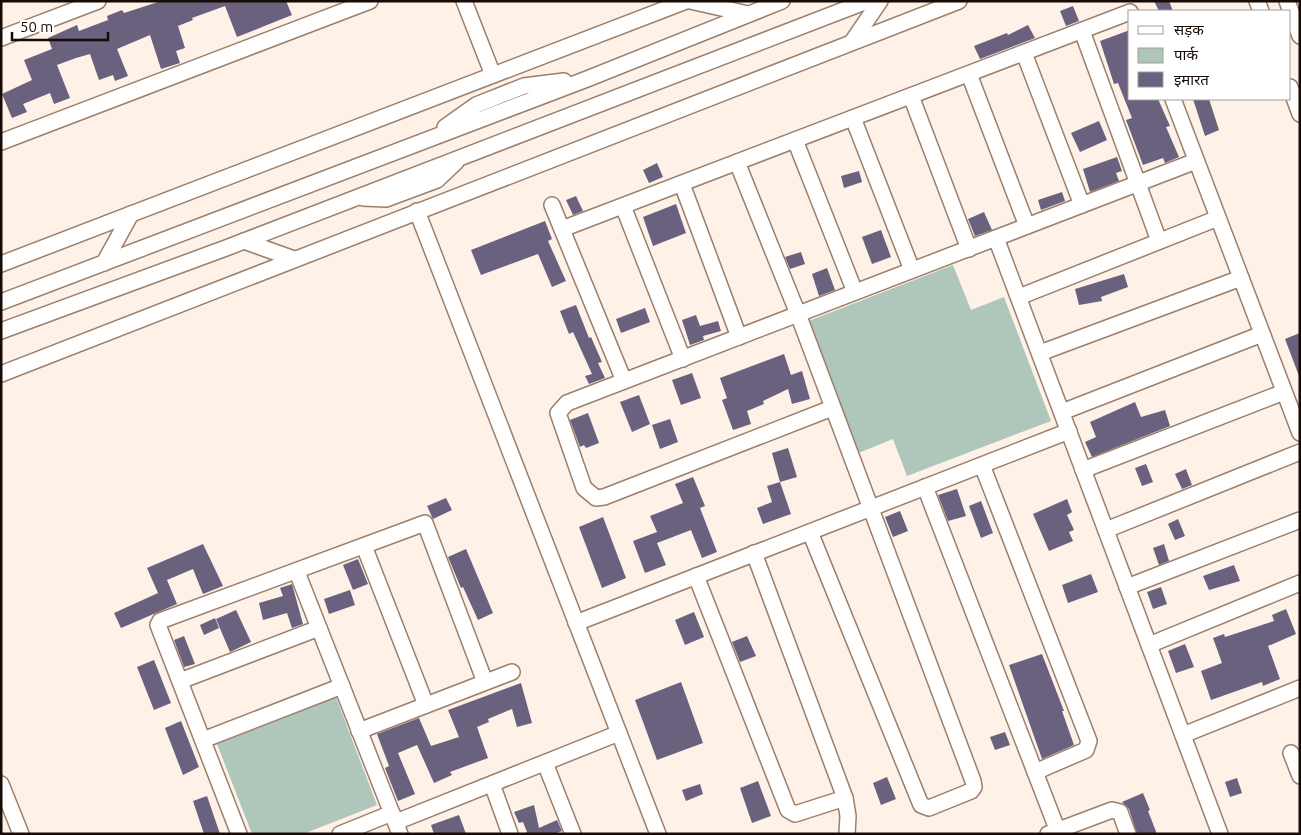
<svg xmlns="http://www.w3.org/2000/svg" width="1301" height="835" font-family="Ubuntu,'Noto Sans Devanagari',sans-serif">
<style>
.green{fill:#afc7bb}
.building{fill:#69617e}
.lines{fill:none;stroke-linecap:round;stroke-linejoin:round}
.minor-casing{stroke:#9c7f6a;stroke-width:18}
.minor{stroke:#fff;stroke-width:15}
</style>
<rect width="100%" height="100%" fill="#fef1e8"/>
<g class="green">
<polygon points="953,265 971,310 1004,297 1051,421 907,476 893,439 856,454 806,322"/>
<polygon points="336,697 377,805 303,834 252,834 217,744"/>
</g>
<g class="building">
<polygon points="161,1 286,1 292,15 237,37 225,6 192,18 193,20 178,26 185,48 176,51 180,63 161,69 150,35 117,49 128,76 115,81 113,75 99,80 90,54 76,58 57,65 70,98 54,104 50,93 23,104 27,112 12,118 2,94 32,80 24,60 52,49 48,38 77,25 79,31 108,20 107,16 122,10 124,13"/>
<polygon points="1154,1 1169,1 1173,11 1159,11"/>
<polygon points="1073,6 1079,21 1066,26 1060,11"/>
<polygon points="1028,25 1035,38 980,59 974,46 1007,33 1008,35"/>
<polygon points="1130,30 1130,99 1158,99 1170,126 1166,127 1179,157 1165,163 1163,158 1143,165 1126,120 1132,118 1118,83 1114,84 1100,41"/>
<polygon points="1193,99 1209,99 1219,130 1205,136"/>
<polygon points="1099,121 1107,140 1080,152 1071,133"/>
<polygon points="1117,157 1122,171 1116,173 1119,181 1090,192 1083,169"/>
<polygon points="657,163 663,177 649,183 643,170"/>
<polygon points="859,171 862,182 844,188 841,176"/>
<polygon points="1062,192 1065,201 1041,210 1038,200"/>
<polygon points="576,196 583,211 573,215 566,200"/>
<polygon points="676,204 686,233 653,246 643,217"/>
<polygon points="984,212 992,230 975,236 968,219"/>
<polygon points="545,221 552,239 548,241 566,281 552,287 538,254 481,275 471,250"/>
<polygon points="881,230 891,257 872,264 862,237"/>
<polygon points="801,252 805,264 790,269 785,257"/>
<polygon points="827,268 835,290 819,296 812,274"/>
<polygon points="1124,274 1128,287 1101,297 1102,301 1079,305 1075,289"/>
<polygon points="576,305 589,338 591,337 602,362 598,363 605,378 589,384 585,376 592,374 573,332 569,334 560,311"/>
<polygon points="645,308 650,322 621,333 616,319"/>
<polygon points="696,315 700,326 718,321 721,331 703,336 704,340 690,345 682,320"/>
<polygon points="1300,333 1300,376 1299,376 1285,339"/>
<polygon points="784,354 791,375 802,371 810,399 792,404 788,389 763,401 764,404 747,411 751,424 733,430 722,400 727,398 720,378"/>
<polygon points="692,373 701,398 681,405 672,380"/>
<polygon points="639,395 650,424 632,432 620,402"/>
<polygon points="1135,402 1141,417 1165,410 1170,426 1092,457 1085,442 1096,437 1090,422"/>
<polygon points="588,413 599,443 586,448 584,445 580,447 570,420"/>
<polygon points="670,419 678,442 660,449 652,425"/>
<polygon points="788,448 797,477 780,482 772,453"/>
<polygon points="1146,464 1153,482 1142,486 1135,468"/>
<polygon points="1186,469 1192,485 1182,489 1175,474"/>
<polygon points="693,477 705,506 700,508 717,552 702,558 691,530 657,543 666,565 645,573 633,541 657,532 650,516 683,503 675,484"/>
<polygon points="780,482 791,514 763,524 757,508 772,502 767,486"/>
<polygon points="957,489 966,516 948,521 938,495"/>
<polygon points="446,498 452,510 433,519 427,506"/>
<polygon points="1067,499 1072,512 1067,515 1074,530 1069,532 1073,541 1049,551 1033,514"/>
<polygon points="981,501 993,533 981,538 969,506"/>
<polygon points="900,511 908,531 893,537 885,517"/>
<polygon points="603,517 626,578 602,588 579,527"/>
<polygon points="1178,519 1185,536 1175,540 1168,524"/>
<polygon points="203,544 223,586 203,594 193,569 167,580 177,604 121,628 114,613 158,593 147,568"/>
<polygon points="1164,544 1169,561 1159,565 1153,548"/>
<polygon points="466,549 493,613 478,620 463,587 461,588 448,557"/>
<polygon points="358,559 368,584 353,590 343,565"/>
<polygon points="1234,565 1240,581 1209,590 1203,576"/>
<polygon points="1091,574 1098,592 1068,603 1062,585"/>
<polygon points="292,584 303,624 292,628 287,613 263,620 259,603 283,596 280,588"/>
<polygon points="1161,587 1167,604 1153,609 1147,592"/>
<polygon points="350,590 355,605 329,614 324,599"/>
<polygon points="1286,609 1296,634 1268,646 1280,679 1263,686 1262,682 1211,700 1201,671 1222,663 1213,638 1224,634 1225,637 1274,621 1272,615"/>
<polygon points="236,610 251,642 230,652 216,619"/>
<polygon points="694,612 704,637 685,645 675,620"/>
<polygon points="215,618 219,628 204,635 200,625"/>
<polygon points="184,636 195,664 184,667 174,640"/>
<polygon points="747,636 756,656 740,662 732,642"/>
<polygon points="1185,644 1194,667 1176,673 1168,651"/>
<polygon points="1042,654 1064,711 1062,711 1074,745 1042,759 1009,665"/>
<polygon points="154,660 171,703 154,710 137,667"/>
<polygon points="681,682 703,743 657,760 635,700"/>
<polygon points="521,683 532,723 517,727 512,709 488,719 489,722 477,727 488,758 450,772 452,775 434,783 417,745 398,753 415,794 398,801 385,768 389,766 377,734 419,718 431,746 459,737 448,710"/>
<polygon points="181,721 199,767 183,775 165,728"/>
<polygon points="1005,732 1010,745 995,750 990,737"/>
<polygon points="887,777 896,799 881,805 873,783"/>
<polygon points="1237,778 1242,793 1230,797 1225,782"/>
<polygon points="758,781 771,816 752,823 740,788"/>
<polygon points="700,784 703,794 686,801 682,790"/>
<polygon points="1143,793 1150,810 1148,811 1157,834 1137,834 1129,809 1122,802"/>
<polygon points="207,796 220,834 204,834 193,801"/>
<polygon points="534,805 539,828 557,820 562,831 554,834 524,834 527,832 523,822 519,823 514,812"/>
<polygon points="459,815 466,834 434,834 431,825"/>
</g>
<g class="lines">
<g class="minor-casing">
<g id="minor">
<polyline points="464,1 493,75"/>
<polyline points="690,1 748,14"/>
<polyline points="1257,1 1261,11"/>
<polyline points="1287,1 1300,36"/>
<polyline points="1082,31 1159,241"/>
<polyline points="1,38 98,1"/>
<polyline points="852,42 880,1"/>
<polyline points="1024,53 1082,205"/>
<polyline points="969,74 1027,226"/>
<polyline points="1290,87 1300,114"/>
<polyline points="911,96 969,249"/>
<polyline points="1173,99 1300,433"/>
<polyline points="853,118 912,270"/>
<polyline points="445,127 476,105 524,86 564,81"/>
<polyline points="795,140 855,292"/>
<polyline points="1,142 370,1"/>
<polyline points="737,162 798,314 973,781 974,787 971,791 929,808 921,805 810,532"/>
<polyline points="682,184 739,337"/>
<polyline points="363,198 386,199 437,180 456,162"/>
<polyline points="552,205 624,381"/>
<polyline points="623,206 683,359"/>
<polyline points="417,211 658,834"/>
<polyline points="562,229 1130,12"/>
<polyline points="996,238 1220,834"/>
<polyline points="244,241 294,259"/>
<polyline points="104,263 131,214"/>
<polyline points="1,264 686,1"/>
<polyline points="1019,297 1218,218"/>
<polyline points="1,302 587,79 782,1"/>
<polyline points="1,331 226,248 867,1"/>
<polyline points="1040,353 1241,278"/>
<polyline points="1,374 959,1"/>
<polyline points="832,408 604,497 596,498 584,488 558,413 567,403 1196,161"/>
<polyline points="1062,412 1262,334"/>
<polyline points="982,465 1089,741 1086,750 1035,772"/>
<polyline points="1083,470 1284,392"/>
<polyline points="925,487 1059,834"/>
<polyline points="1106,530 1300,452"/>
<polyline points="364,546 426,705"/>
<polyline points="754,553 845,798 848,816 847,834"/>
<polyline points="297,572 400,834"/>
<polyline points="696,576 788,810 795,814 845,798"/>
<polyline points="1127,587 1300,520"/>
<polyline points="576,623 1069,431"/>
<polyline points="1149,645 1300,583"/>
<polyline points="180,681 319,628"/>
<polyline points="359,731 512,672"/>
<polyline points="1183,735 1300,688"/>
<polyline points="203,740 342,686"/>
<polyline points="1291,753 1300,776"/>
<polyline points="545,763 573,834"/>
<polyline points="1,784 21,834"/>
<polyline points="492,784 510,834"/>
<polyline points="396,822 619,733"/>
<polyline points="239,834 158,625 160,621 425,523 485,682"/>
<polyline points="340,834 392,813"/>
<polyline points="1048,834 1112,810 1120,812 1128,834"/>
</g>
</g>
<use href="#minor" class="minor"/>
</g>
<rect width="1301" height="835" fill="none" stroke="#160b05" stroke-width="5"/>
<rect x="1128" y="10" width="162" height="90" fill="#ffffff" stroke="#a29d9b"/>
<rect x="1138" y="26" width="25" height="8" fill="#ffffff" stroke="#a29d9b"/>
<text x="1174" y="35" font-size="15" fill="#160b05">सड़क</text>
<rect x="1138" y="48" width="25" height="15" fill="#afc7bb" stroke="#a29d9b"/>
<text x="1174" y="60" font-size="15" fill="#160b05">पार्क</text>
<rect x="1138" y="72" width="25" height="15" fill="#69617e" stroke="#a29d9b"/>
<text x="1174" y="85" font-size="15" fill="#160b05">इमारत</text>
<path d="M12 32v8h96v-8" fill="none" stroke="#160b05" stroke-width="2.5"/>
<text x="20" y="32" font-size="15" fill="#160b05" stroke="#ffffff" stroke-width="4" paint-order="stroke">50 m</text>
</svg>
